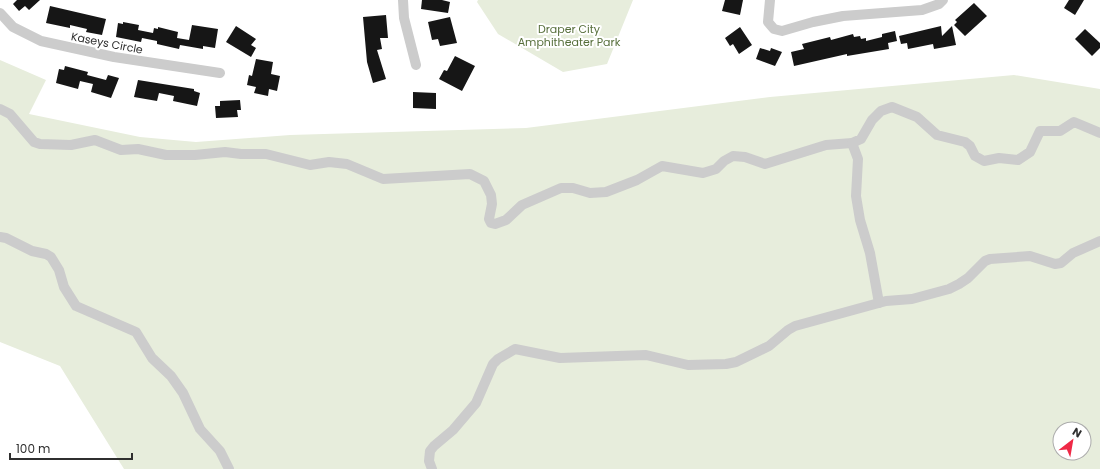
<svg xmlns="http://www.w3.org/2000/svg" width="1100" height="469" font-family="Poppins,sans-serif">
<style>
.green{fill:#e7eddc;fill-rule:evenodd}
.building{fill:#161616}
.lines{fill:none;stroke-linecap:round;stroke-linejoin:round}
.minor{stroke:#ccc;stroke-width:10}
.labels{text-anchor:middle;stroke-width:4;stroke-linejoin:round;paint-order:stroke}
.park-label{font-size:11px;fill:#566e3a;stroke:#fff}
.street-label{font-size:11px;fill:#2f2f2f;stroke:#fff}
</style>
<rect width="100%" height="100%" fill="#fff"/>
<g class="green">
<polygon points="478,0 633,0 607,64 563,72 498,34 477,2"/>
<path d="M0,60l46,20 -17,34 111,23 56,5 94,-7 236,-7 244,-31 244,-22 86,14v380h-976l-64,-103 -60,-24zM1060,429h24v24h-24z"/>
</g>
<g class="building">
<polygon points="17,0 40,0 29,10 25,6 19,11 13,4"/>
<polygon points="422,0 442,0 450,2 448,13 421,9"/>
<polygon points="725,0 743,0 740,15 722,11"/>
<polygon points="1069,0 1084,0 1075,15 1064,8"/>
<polygon points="974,3 987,16 965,36 954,25 957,22 955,20"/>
<polygon points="50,6 106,19 102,35 86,32 87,29 70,25 70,28 46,23"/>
<polygon points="386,15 388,38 380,38 382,49 377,50 386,79 373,83 367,62 363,17"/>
<polygon points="450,17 457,43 440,46 438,39 432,40 428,22"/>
<polygon points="123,22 139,25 138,30 153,33 154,28 158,29 158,27 178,32 177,38 189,40 192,25 218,29 215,48 203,46 203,49 180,45 179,49 157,44 157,41 142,38 141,42 116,37 118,23 123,24"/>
<polygon points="236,26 256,39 251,45 256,48 251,57 226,42"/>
<polygon points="941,26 942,36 952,26 956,45 934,49 933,44 908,49 907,43 901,44 899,36"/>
<polygon points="740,27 752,45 739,54 733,44 730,46 725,38"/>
<polygon points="1085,29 1100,43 1100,48 1092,56 1075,39"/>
<polygon points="895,31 897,41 888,43 889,49 847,56 847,54 794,66 791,52 804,49 802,44 830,37 831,40 853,34 854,37 860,36 861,39 866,38 866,41 882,37 882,34"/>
<polygon points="760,48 770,51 771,48 782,52 775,66 756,59"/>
<polygon points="455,56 475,66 462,91 439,79 444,70 447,71"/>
<polygon points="256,59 273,62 271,74 280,76 277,91 269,89 268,96 254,93 256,87 247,85 249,75 252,76"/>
<polygon points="65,66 88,72 87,75 106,80 108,75 119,78 111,98 91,92 93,84 80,81 78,89 56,83 59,69 64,70"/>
<polygon points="138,80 194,89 194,91 200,93 197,106 173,101 174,96 159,93 157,101 134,97"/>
<polygon points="413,92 436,93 436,109 413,108"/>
<polygon points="240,100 241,110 237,110 238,117 216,118 215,106 220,106 220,101"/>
</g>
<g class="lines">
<g class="minor">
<polyline points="403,0 404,18 416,65"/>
<polyline points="770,0 768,22 774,29 782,31 813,22 843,16 922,10 939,4 943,0"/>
<polyline points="0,13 13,27 41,41 114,57 220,73"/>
<polyline points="0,109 10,114 34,142 40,144 71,145 95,140 121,150 138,149 166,155 195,155 225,152 241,154 266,154 310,165 329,162 347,164 383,179 470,174 484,181 491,195 492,204 489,219 491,223 495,224 506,220 522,205 561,188 573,188 590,193 606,192 637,180 662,166 703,173 716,169 724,161 733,156 745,157 765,164 826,145 852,143 861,139 872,120 881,111 892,107 917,117 937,135 965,142 970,146 975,156 984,161 999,158 1018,160 1030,152 1040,131 1060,131 1074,122 1100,133"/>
<polyline points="852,143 858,159 856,196 860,220 870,253 879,303"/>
<polyline points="0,237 6,238 32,251 46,254 51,257 59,270 64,287 76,306 136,332 152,358 171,376 183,393 200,429 220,451 229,469"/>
<polyline points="432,469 429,461 430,451 434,446 453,430 476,403 493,364 498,359 515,349 560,358 646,355 688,365 726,364 736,362 769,346 788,330 795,326 886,301 912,299 949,289 959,284 968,278 985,261 990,259 1030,256 1055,264 1061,263 1073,253 1100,241"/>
</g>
</g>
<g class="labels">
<g class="park-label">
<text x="569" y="33">Draper City<tspan x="569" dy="13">Amphitheater Park</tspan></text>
</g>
<g class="street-label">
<text transform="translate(107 43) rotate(11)" y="4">Kaseys Circle</text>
</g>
</g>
<g transform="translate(1072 441) rotate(31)"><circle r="19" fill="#ffffff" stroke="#acacac"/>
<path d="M0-3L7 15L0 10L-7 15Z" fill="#ef2946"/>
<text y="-6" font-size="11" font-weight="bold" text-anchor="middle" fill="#2f2f2f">N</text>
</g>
<path d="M10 453v6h122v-6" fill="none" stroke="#2f2f2f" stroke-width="2"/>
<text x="16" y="453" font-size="12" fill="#2f2f2f" stroke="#ffffff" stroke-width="3" paint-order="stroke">100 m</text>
</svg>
